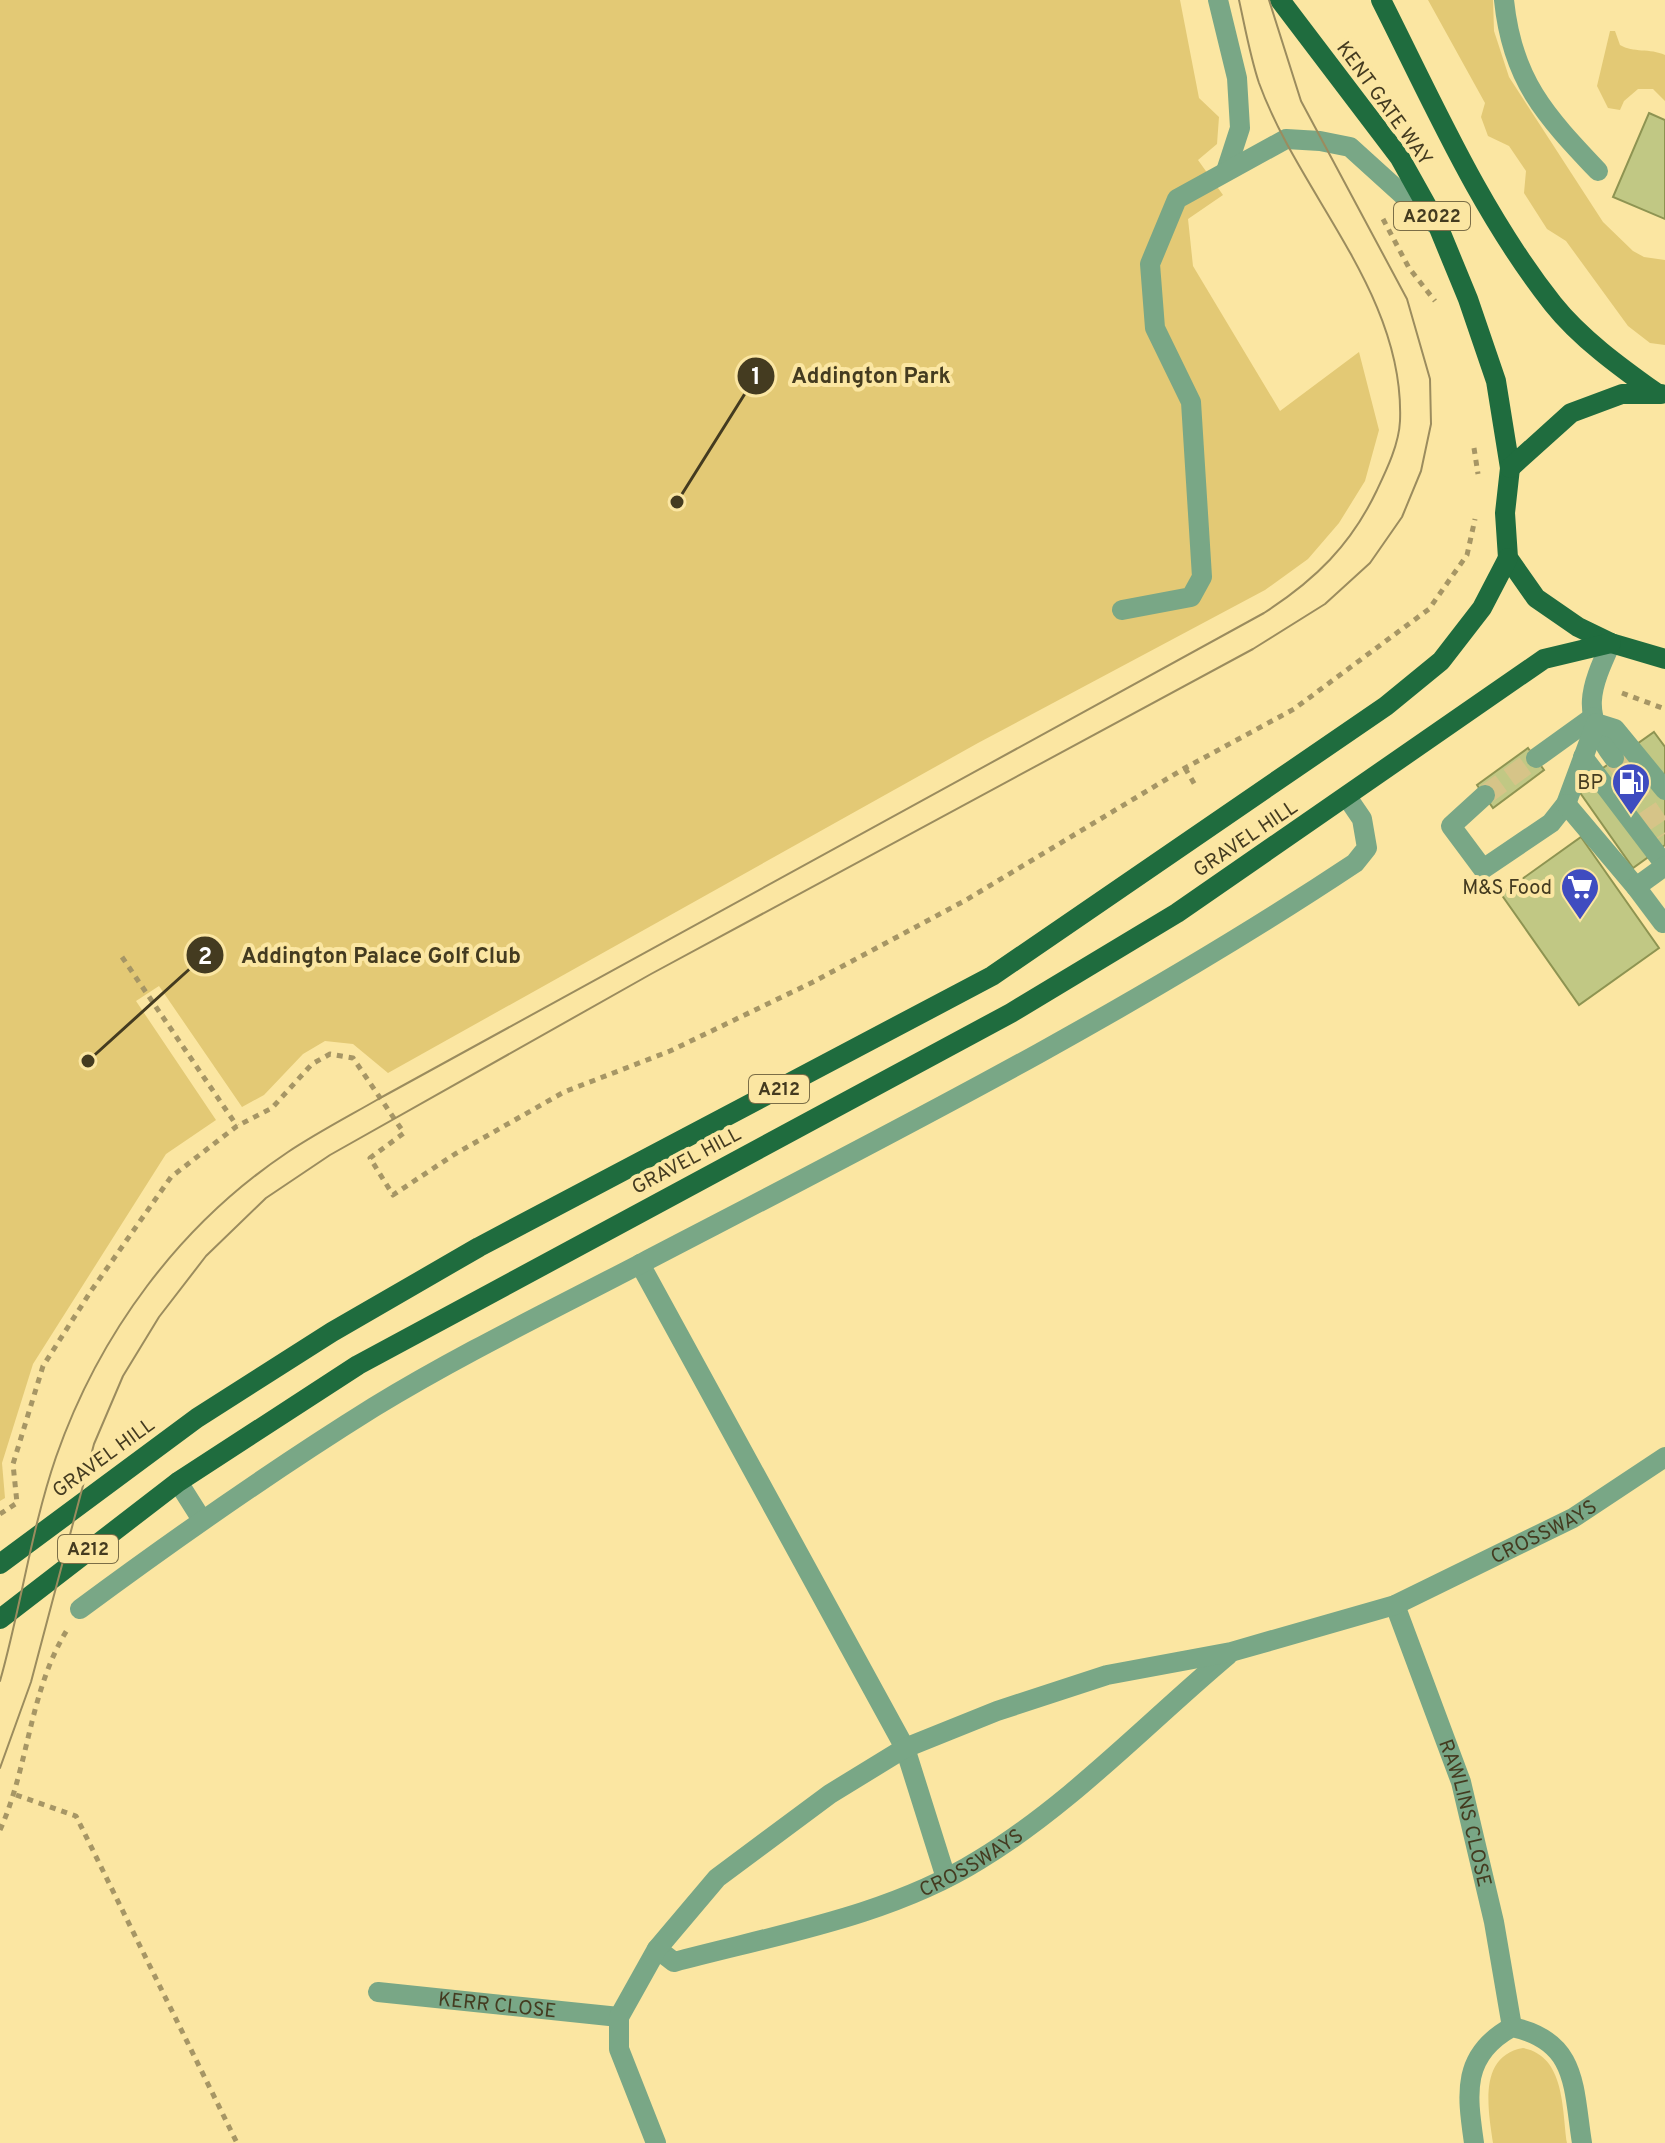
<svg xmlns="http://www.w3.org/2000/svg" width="1665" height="2143" font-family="Overpass,sans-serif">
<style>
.green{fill:#e3c975}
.building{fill:#c1c884;stroke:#8e9452;stroke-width:2}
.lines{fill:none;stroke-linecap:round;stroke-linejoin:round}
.minor-tunnel{stroke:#d6c488;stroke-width:20;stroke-dasharray:20 10;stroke-linecap:butt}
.path{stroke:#a69665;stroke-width:5;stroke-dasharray:6 6;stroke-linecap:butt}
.minor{stroke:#79a786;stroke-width:20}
.major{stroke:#1f6c3e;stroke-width:20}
.tram{stroke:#9b8c5e;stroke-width:2}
.labels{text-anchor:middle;stroke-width:8;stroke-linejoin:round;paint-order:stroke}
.shield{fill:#fbe6a2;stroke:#7b6e47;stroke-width:2}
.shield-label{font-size:18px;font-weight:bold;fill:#443b20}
.street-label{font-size:20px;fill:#443b20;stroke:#fbe6a2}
.poi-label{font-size:20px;fill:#443b20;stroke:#fbe6a2;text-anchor:end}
.leader{fill:none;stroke:#443b20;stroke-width:3}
.callout-dot{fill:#443b20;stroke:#fbe6a2;stroke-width:3}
.mark-label{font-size:24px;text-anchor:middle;font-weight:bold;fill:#fff}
.callout-label{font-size:22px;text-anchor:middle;font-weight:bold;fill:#443b20;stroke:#fbe6a2;stroke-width:8;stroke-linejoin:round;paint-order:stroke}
</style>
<rect width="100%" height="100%" fill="#fbe6a2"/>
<g class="green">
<polygon points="0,0 1180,0 1199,98 1219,117 1217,144 1198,160 1223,195 1188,219 1193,266 1280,411 1359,352 1379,430 1365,481 1339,523 1308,559 1265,590 978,743 388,1073 353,1044 325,1041 303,1054 264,1095 242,1107 159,986 136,1001 216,1120 166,1154 33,1364 2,1463 5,1498 0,1501"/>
<polygon points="1428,0 1493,0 1494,31 1509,77 1603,222 1633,251 1644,257 1665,260 1665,345 1650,343 1628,326 1566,241 1547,229 1524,193 1526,171 1509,146 1488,136 1481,117 1485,103"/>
<path d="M1610,31h5l5,14c13,8 30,3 45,10v46l-12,-12h-15l-14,12 -4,9 -12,-2 -11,-22z"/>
<path d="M1523,2048c42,8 39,60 44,95h-74c-5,-34 -15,-87 30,-95z"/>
</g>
<g class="building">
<polygon points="1649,113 1665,120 1665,219 1613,197"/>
<polygon points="1654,732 1665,747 1665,845 1633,868 1576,787"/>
<polygon points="1528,748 1544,770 1493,808 1477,785"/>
<polygon points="1581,837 1659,948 1579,1005 1501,894"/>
</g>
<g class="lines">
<g class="minor-tunnel">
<polyline points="1614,758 1665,834"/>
<polyline points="1485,795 1536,758"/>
</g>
<g class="path">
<polyline points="1383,219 1409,268 1435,301"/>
<polyline points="1474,448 1478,474"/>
<polyline points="1622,693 1665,709"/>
<polyline points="1185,768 1195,785"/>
<polyline points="122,957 237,1126"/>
<polyline points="0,1514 17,1503 13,1464 43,1366 91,1291 171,1177 237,1126 272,1108 312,1064 330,1054 353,1058 404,1133 370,1158 393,1195 455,1154 564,1092 670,1051 813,982 966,900 1185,768 1294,709 1429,609 1467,555 1475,519"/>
<polyline points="16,1795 76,1816 237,2143"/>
<path d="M0,1830c29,-64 29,-138 67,-200"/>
</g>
<g class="minor">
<polyline points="1218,0 1237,78 1240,128 1227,168"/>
<path d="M1504,0c8,80 41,115 94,171"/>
<polyline points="1122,610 1191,597 1202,577 1191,402 1155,328 1150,264 1177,199 1286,139 1320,141 1350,147 1435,224"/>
<path d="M1611,643c-21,46 -31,70 3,115"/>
<polyline points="1583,757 1665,865"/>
<polyline points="1536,758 1593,717"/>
<polyline points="1485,795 1451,826 1483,869 1551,823 1566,804 1596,723 1615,729 1665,790"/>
<polyline points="1566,804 1636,887"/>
<polyline points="1663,923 1636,887 1665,866"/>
<polyline points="640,1264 905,1748 946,1878"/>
<polyline points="178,1482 202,1520"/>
<path id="s1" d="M1395,1605l66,177 33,140 18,105"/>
<path d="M80,1609c96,-71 193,-139 294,-202 87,-53 178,-97 268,-144 242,-126 486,-249 713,-400l12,-15 -5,-29 -15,-22"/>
<path id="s2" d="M657,1949l17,13c101,-27 215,-46 305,-102 91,-55 168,-137 249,-205"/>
<path id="s3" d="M378,1992l241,25"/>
<path id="s4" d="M656,2143l-37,-94v-32l38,-68 60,-71 113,-84 75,-46 92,-37 110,-36 124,-23 164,-47 178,-87 92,-61"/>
<path d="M1474,2143c-7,-49 -13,-88 38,-116 66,14 61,60 70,116"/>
</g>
<g class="major">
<polyline points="1280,0 1400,158 1438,226 1468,299 1496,381 1510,468 1505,513 1508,558 1536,598 1578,627 1611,643 1665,659"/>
<path d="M1381,0c52,103 100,213 172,304 27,34 67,63 102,88"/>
<polyline points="1510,468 1571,413 1622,394 1661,394"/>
<polyline points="0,1564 197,1418 332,1332 479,1247 992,976 1386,706 1441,661 1482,608 1508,558"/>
<polyline points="0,1619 178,1482 358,1365 1011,1013 1177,913 1544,659 1611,643"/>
</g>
<g class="tram">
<path d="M0,1681c21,-74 31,-151 56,-224 43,-123 123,-232 232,-305 30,-20 63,-37 94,-55l882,-484c51,-33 87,-68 113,-123 10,-21 22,-46 23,-69 5,-127 -100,-225 -141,-338 -9,-27 -14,-56 -20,-83"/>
<polyline points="0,1768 31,1682 94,1444 123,1376 159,1317 206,1256 266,1198 330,1155 651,974 1253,649 1325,604 1370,563 1402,517 1421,471 1431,424 1430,379 1407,299 1301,101 1269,0"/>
</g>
</g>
<defs>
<g id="fuel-pin" transform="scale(2)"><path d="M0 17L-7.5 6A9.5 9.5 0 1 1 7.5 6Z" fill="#3f4cc0" stroke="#fbe6a2"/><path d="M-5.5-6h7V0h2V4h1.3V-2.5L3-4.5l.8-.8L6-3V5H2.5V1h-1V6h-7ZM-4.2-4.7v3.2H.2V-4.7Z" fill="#fff"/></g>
<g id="supermarket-pin" transform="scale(2)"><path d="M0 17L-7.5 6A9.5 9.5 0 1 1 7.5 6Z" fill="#3f4cc0" stroke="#fbe6a2"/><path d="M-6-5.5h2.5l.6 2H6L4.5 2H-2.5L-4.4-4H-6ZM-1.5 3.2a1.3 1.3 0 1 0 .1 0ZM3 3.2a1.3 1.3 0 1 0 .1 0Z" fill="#fff"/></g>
</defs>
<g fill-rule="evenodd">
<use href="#fuel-pin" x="1631" y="782"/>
<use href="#supermarket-pin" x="1580" y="887"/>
</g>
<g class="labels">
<g class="shield">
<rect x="1394" y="202" width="76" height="28" rx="6"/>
<rect x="749" y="1075" width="60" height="28" rx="6"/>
<rect x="58" y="1535" width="60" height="28" rx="6"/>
</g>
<g class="shield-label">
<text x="1432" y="222">A2022</text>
<text x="779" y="1095">A212</text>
<text x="88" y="1555">A212</text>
</g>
<g class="street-label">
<text transform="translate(1385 103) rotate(54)" y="7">KENT GATE WAY</text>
<text transform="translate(1245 838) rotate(-34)" y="7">GRAVEL HILL</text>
<text transform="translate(686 1160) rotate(-28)" y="7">GRAVEL HILL</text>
<text transform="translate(103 1457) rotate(-36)" y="7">GRAVEL HILL</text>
<text dy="7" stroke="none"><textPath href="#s4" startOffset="1210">CROSSWAYS</textPath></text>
<text dy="7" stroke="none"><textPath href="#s1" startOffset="220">RAWLINS CLOSE</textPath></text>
<text dy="7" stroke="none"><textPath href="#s2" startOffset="336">CROSSWAYS</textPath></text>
<text dy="7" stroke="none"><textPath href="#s3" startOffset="120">KERR CLOSE</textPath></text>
</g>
<g class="poi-label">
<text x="1603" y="789">BP</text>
<text x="1552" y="894">M&amp;S Food</text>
</g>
</g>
<path class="leader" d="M677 502L756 376M88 1061L205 955"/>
<g class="callout-dot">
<circle cx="677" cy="502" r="8"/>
<circle cx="88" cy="1061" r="8"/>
<circle cx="756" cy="376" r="20"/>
<circle cx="205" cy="955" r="20"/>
</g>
<g class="mark-label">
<text x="756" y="384">1</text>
<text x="205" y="964">2</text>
</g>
<g class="callout-label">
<text x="871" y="383">Addington Park</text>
<text x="381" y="963">Addington Palace Golf Club</text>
</g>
</svg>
